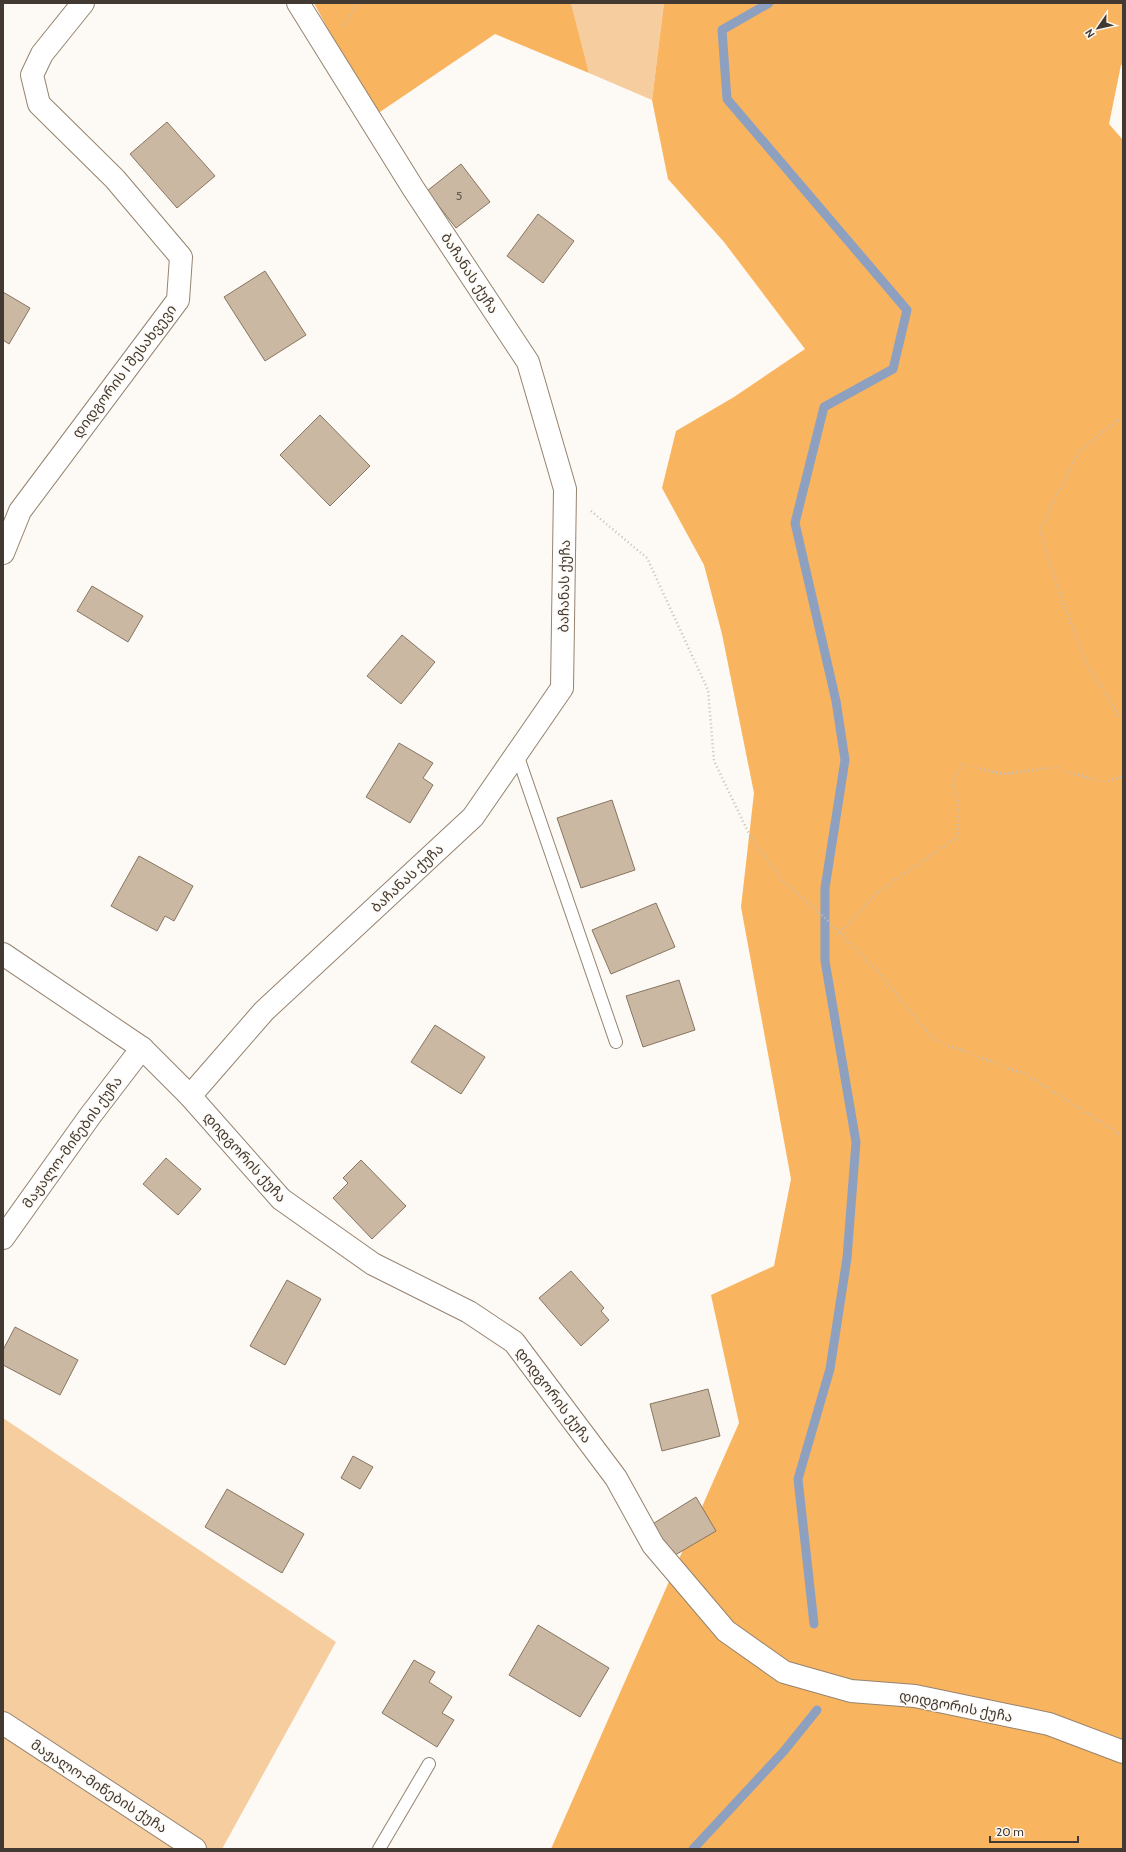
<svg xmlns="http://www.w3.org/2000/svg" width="1126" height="1852" font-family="Cabin,'Noto Sans Georgian',sans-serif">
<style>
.green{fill:#f6cd9f}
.forest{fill:#f9b45f}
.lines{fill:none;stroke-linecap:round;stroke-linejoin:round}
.stream{stroke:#8ea0c0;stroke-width:9}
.building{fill:#cbb8a3;stroke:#877561}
.lane-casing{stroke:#95836f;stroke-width:14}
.street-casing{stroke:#95836f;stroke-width:24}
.path{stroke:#c4bfb9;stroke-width:2.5;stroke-dasharray:1 3;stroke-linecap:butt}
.lane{stroke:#fff;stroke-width:12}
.street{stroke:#fff;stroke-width:22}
.labels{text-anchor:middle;stroke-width:3;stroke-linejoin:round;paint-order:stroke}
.number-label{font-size:12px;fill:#645a4e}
.street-label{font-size:14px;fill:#423a32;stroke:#fdf9f4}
</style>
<rect width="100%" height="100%" fill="#fdf9f4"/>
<g class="green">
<polygon points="571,3 664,3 652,100 589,73"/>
<polygon points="3,1418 336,1642 222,1849 3,1849"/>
</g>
<g class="forest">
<polygon points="314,3 571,3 589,73 495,34 374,116"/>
<polygon points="664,3 1123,3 1123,64 1121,65 1109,124 1123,140 1123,1849 551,1849 739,1423 711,1295 774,1266 791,1179 741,907 754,793 722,634 704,565 662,488 676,431 734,397 805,349 724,242 668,179 652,100"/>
</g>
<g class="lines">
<g class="stream">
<polyline points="769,3 722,30 727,99 907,310 893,369 824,407 795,523 836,701 845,760 825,888 825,961 856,1142 847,1258 830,1369 798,1479 814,1624"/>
<polyline points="693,1849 784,1751 817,1710"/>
</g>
</g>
<g class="building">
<polygon points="167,122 215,176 177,208 130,154"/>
<polygon points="461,164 490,202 456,228 427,191"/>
<polygon points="538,214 574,241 543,283 507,256"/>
<polygon points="265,271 306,335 265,361 224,297"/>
<polygon points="3,292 30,308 9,344 3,340"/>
<polygon points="320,415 370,466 330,506 280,455"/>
<polygon points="92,586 143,616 128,642 77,611"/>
<polygon points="402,635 435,662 401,704 367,676"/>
<polygon points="399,743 433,763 423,778 433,785 410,823 366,797"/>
<polygon points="612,800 635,870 581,888 557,818"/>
<polygon points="139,856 193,886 174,921 165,916 157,931 111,906"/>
<polygon points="656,903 675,947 611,974 592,930"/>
<polygon points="679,980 695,1030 643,1047 626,996"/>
<polygon points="435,1025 485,1057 461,1094 411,1062"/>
<polygon points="166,1158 201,1189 178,1215 143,1184"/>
<polygon points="361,1160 406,1206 372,1239 333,1198 348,1183 343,1178"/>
<polygon points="571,1271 604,1308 601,1311 609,1320 581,1346 539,1298"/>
<polygon points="287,1280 321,1299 285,1365 250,1346"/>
<polygon points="15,1327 78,1360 60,1395 3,1365 3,1350"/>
<polygon points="708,1389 720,1436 662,1451 650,1404"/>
<polygon points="353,1456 373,1467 360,1489 341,1478"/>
<polygon points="227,1489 304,1534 282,1573 205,1527"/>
<polygon points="696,1497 716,1531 670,1558 651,1525"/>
<polygon points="538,1625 609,1668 580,1717 509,1675"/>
<polygon points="414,1660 435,1672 429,1682 452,1697 442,1713 454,1720 437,1747 382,1713"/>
</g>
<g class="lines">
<g class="lane-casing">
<g id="lane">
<polyline points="517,754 616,1042"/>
<polyline points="379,1849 429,1764"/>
</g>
</g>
<g class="street-casing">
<g id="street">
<polyline points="3,553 20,511 178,300 181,257 115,179 39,104 32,75 42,54 83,3"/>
<polyline points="3,954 142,1048 190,1096 281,1199 373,1264 469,1312 514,1342 616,1478 653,1545 726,1631 784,1672 851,1691 915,1696 1049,1724 1123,1752"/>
<polyline points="190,1096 264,1011 473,817 562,688 565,489 528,362 413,188 298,3"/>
<polyline points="3,1238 90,1116 142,1048"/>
<polyline points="3,1723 195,1849"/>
</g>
</g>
<g class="path">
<polyline points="343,25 359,3"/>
<polyline points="1123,419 1115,422 1079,452 1040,529 1056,583 1085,660 1117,713 1123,718"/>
<polyline points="591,511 647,558 708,690 714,761 751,838 783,880 824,917 880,974 934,1040 1027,1075 1123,1136"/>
<polyline points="840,933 878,892 957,837 959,806 952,781 962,764 1003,774 1054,767 1104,783 1123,776"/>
</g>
<use href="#lane" class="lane"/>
<use href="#street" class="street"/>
</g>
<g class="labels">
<g class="number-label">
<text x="459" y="200">5</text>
</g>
<g class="street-label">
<text transform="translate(470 273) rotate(57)" y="5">ბაჩანას ქუჩა</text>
<text transform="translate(124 371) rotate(-53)" y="5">დიდგორის I შესახვევი</text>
<text transform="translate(564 586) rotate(-89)" y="5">ბაჩანას ქუჩა</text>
<text transform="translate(407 878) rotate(-43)" y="5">ბაჩანას ქუჩა</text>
<text transform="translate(72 1142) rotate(-54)" y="5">მაჟალო-მიწების ქუჩა</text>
<text transform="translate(245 1157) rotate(48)" y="5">დიდგორის ქუჩა</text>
<text transform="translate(554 1395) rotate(53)" y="5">დიდგორის ქუჩა</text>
<text transform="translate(956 1706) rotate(11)" y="5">დიდგორის ქუჩა</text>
<text transform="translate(99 1786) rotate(33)" y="5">მაჟალო-მიწების ქუჩა</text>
</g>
</g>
<rect width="1126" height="1852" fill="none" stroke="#423a32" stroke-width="8"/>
<g transform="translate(1098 28) rotate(236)" stroke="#fdf9f4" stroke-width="3" paint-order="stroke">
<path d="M0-3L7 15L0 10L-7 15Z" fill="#423a32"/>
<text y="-6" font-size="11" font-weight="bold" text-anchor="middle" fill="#423a32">N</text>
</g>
<path d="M990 1836v6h88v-6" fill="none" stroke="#423a32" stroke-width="2"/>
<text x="996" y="1836" font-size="12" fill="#423a32" stroke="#fdf9f4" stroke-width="3" paint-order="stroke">20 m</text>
</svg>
